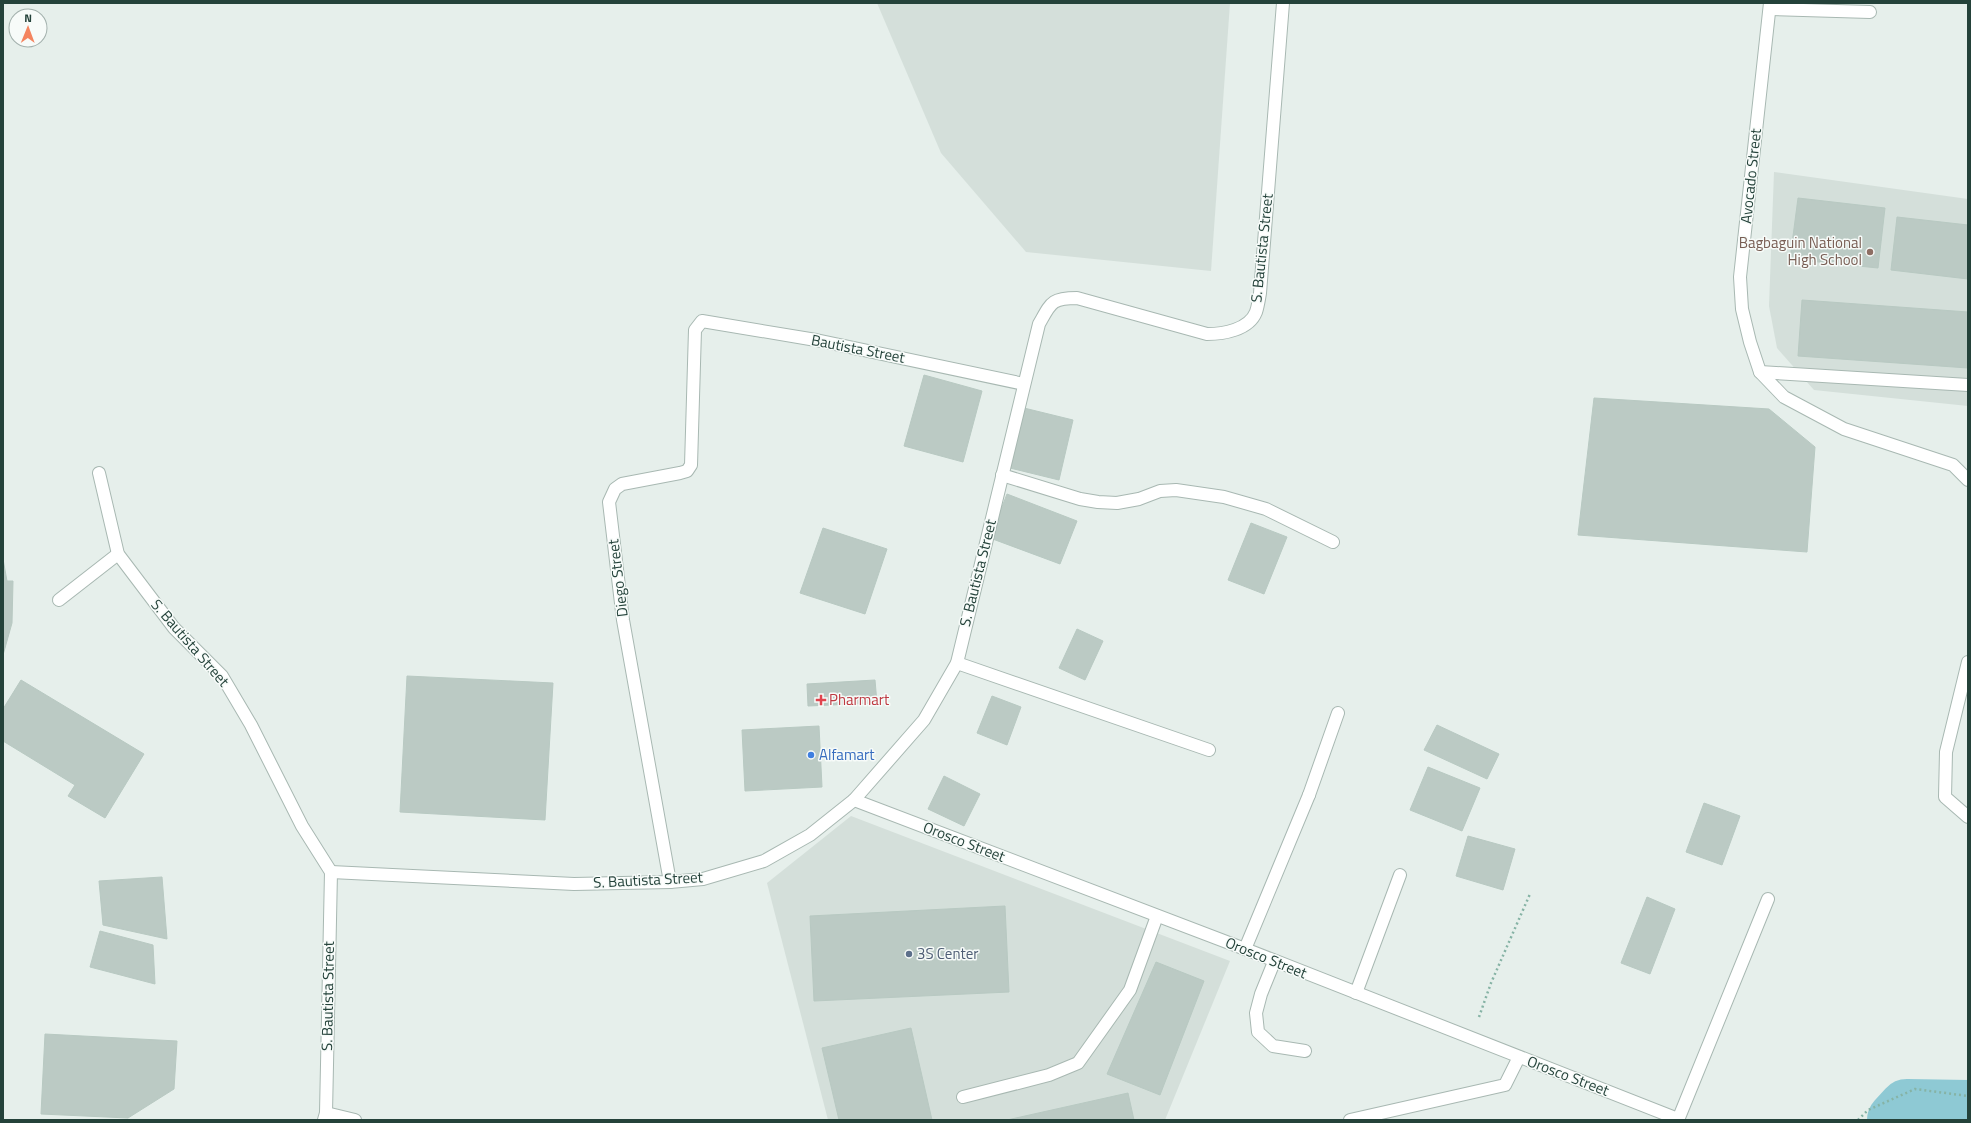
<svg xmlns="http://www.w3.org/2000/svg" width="1971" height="1123" font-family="'Titillium Web',sans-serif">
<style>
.built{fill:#d4dfda}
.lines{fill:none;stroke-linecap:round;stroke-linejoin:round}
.river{stroke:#8ec9d4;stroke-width:58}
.building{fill:#bbcac4;stroke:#b8c9c2}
.service-casing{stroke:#a8b8b2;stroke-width:14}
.minor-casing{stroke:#a8b8b2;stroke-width:14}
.path{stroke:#86b3a5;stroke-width:2.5;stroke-dasharray:2 3;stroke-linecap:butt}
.service{stroke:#fff;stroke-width:12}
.minor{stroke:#fff;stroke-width:12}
.education-dot{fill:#8d6e63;stroke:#f7fbf9;stroke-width:1.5}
.health-dot{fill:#e0444e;stroke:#f7fbf9;stroke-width:1.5}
.shop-dot{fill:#3f7fe0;stroke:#f7fbf9;stroke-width:1.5}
.service-dot{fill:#5c6f8a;stroke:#f7fbf9;stroke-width:1.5}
.labels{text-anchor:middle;stroke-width:3;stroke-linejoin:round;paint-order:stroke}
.street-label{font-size:15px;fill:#24423a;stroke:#f7fbf9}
.education-label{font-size:15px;fill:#785e54;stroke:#f7fbf9;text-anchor:end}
.health-label{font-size:15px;fill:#be3a42;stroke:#f7fbf9;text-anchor:start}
.shop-label{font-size:15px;fill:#366cbe;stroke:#f7fbf9;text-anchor:start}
.service-label{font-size:15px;fill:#4e5e75;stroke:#f7fbf9;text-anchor:start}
</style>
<rect width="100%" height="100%" fill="#e6efeb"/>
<g class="built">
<polygon points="877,3 1230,3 1211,271 1026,252 941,153"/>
<polygon points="1774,172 1968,199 1968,406 1814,390 1777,348 1769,306"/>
<polygon points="851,816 1230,961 1165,1120 828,1120 767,883"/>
</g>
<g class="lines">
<polyline class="river" points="1896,1120 1907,1108 1968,1109"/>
</g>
<g class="building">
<polygon points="1798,198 1885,208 1878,268 1790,259"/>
<polygon points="1897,217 1968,225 1968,279 1891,270"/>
<polygon points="1802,300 1968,312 1968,368 1798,356"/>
<polygon points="924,375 982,391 963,462 904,446"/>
<polygon points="1594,398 1769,409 1815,447 1807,552 1578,535"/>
<polygon points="1024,408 1073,420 1059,480 1010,468"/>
<polygon points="1007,494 1077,521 1060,564 990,538"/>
<polygon points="1251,523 1287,537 1264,594 1228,580"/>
<polygon points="823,528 887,549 865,614 800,593"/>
<polygon points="3,559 7,581 13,581 12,623 3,655"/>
<polygon points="1077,629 1103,641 1085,680 1059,668"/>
<polygon points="407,676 553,683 545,820 400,812"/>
<polygon points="21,680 144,754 105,818 68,796 75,785 3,741 3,709"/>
<polygon points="875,680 877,703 808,706 807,684"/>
<polygon points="992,696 1021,707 1007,745 977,733"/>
<polygon points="1437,725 1499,754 1487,779 1424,750"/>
<polygon points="819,726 822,787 745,791 742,730"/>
<polygon points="1428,767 1480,788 1462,831 1410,810"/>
<polygon points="944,776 980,794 964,826 928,809"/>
<polygon points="1704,803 1740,816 1722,865 1686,852"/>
<polygon points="1468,836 1515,849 1503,890 1456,876"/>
<polygon points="162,877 167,939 103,925 99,881"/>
<polygon points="1647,897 1675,909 1650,974 1621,963"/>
<polygon points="1005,906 1009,992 814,1001 810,916"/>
<polygon points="100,931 153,945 155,984 90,967"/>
<polygon points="1156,962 1204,981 1160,1095 1107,1074"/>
<polygon points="911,1028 932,1120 839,1120 822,1048"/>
<polygon points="45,1034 177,1041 174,1089 128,1118 41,1114"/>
<polygon points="1128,1093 1134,1120 1007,1120"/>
</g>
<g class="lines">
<g class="service-casing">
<g id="service">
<polyline points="1770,9 1870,12"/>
<polyline points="1760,372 1968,385"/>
<polyline points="1002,475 1080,499 1098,502 1117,503 1139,499 1160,491 1176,490 1224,497 1266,509 1333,542"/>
<polyline points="59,600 118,554"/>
<polyline points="1309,795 1338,713"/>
<polyline points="1274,962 1261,994 1256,1013 1258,1032 1273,1046 1305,1051"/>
<polyline points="963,1097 1049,1075 1078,1063 1130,990 1157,916"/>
<polyline points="326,1113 355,1120"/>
</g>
</g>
<g class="minor-casing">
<g id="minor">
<polyline points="1770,3 1740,277 1742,309 1750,342 1760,372 1784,397 1844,429 1953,465 1968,480"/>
<polyline points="99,473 118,554 174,628 222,676 251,725 302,826 331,872 326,1113 324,1120"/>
<polyline points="1968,662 1946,752 1945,797 1968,817"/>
<polyline points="957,663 1209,750"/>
<polyline points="854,800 1245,949 1678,1119"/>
<path d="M331,872l243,12 96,-2 33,-3 61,-18 46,-26 44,-35 70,-80 33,-57 82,-339c12,-21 12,-26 38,-26l130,36c16,0 42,-4 49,-22 2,-6 3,-13 4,-19l23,-290"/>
<polyline points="670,882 623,620 609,502 615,489 622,484 680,473 687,471 691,465 695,330 702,321 816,340 1024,384"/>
<polyline points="1245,949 1309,795"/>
<polyline points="1356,993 1400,875"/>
<polyline points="1350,1120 1505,1085 1519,1057"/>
<polyline points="1678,1120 1768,899"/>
</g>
</g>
<g class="path">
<polyline points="1479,1017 1491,983 1530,894"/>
<polyline points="1858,1120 1868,1110 1915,1089 1968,1096"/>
</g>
<use href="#service" class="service"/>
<use href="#minor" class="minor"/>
</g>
<circle class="education-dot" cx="1870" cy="252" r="4"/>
<path class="health-dot" d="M819 694h4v4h4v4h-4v4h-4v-4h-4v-4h4z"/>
<circle class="shop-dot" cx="811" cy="755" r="4"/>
<circle class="service-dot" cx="909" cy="954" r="4"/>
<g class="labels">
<g class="street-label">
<text transform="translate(1751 176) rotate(-84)" y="5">Avocado Street</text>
<text transform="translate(1262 248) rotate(-84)" y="5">S. Bautista Street</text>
<text transform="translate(858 349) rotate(11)" y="5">Bautista Street</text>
<text transform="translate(978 573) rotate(-76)" y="5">S. Bautista Street</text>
<text transform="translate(618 578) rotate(-97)" y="5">Diego Street</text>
<text transform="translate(190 643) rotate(49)" y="5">S. Bautista Street</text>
<text transform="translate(964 842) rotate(21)" y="5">Orosco Street</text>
<text transform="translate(648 880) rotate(-3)" y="5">S. Bautista Street</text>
<text transform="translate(1266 958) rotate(22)" y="5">Orosco Street</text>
<text transform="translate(328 996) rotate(-89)" y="5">S. Bautista Street</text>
<text transform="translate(1568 1076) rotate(21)" y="5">Orosco Street</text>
</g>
<g class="education-label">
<text x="1862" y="248">Bagbaguin National<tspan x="1862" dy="17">High School</tspan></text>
</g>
<g class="health-label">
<text x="829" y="705">Pharmart</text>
</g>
<g class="shop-label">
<text x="819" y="760">Alfamart</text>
</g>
<g class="service-label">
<text x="917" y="959">3S Center</text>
</g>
</g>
<rect width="1971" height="1123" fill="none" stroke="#24423a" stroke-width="8"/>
<g transform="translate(28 28) rotate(1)"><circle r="19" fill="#f7fbf9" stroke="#a3b1ad"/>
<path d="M0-3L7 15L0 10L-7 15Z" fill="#f4845f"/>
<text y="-6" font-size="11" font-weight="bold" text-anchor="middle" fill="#24423a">N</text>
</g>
</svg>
